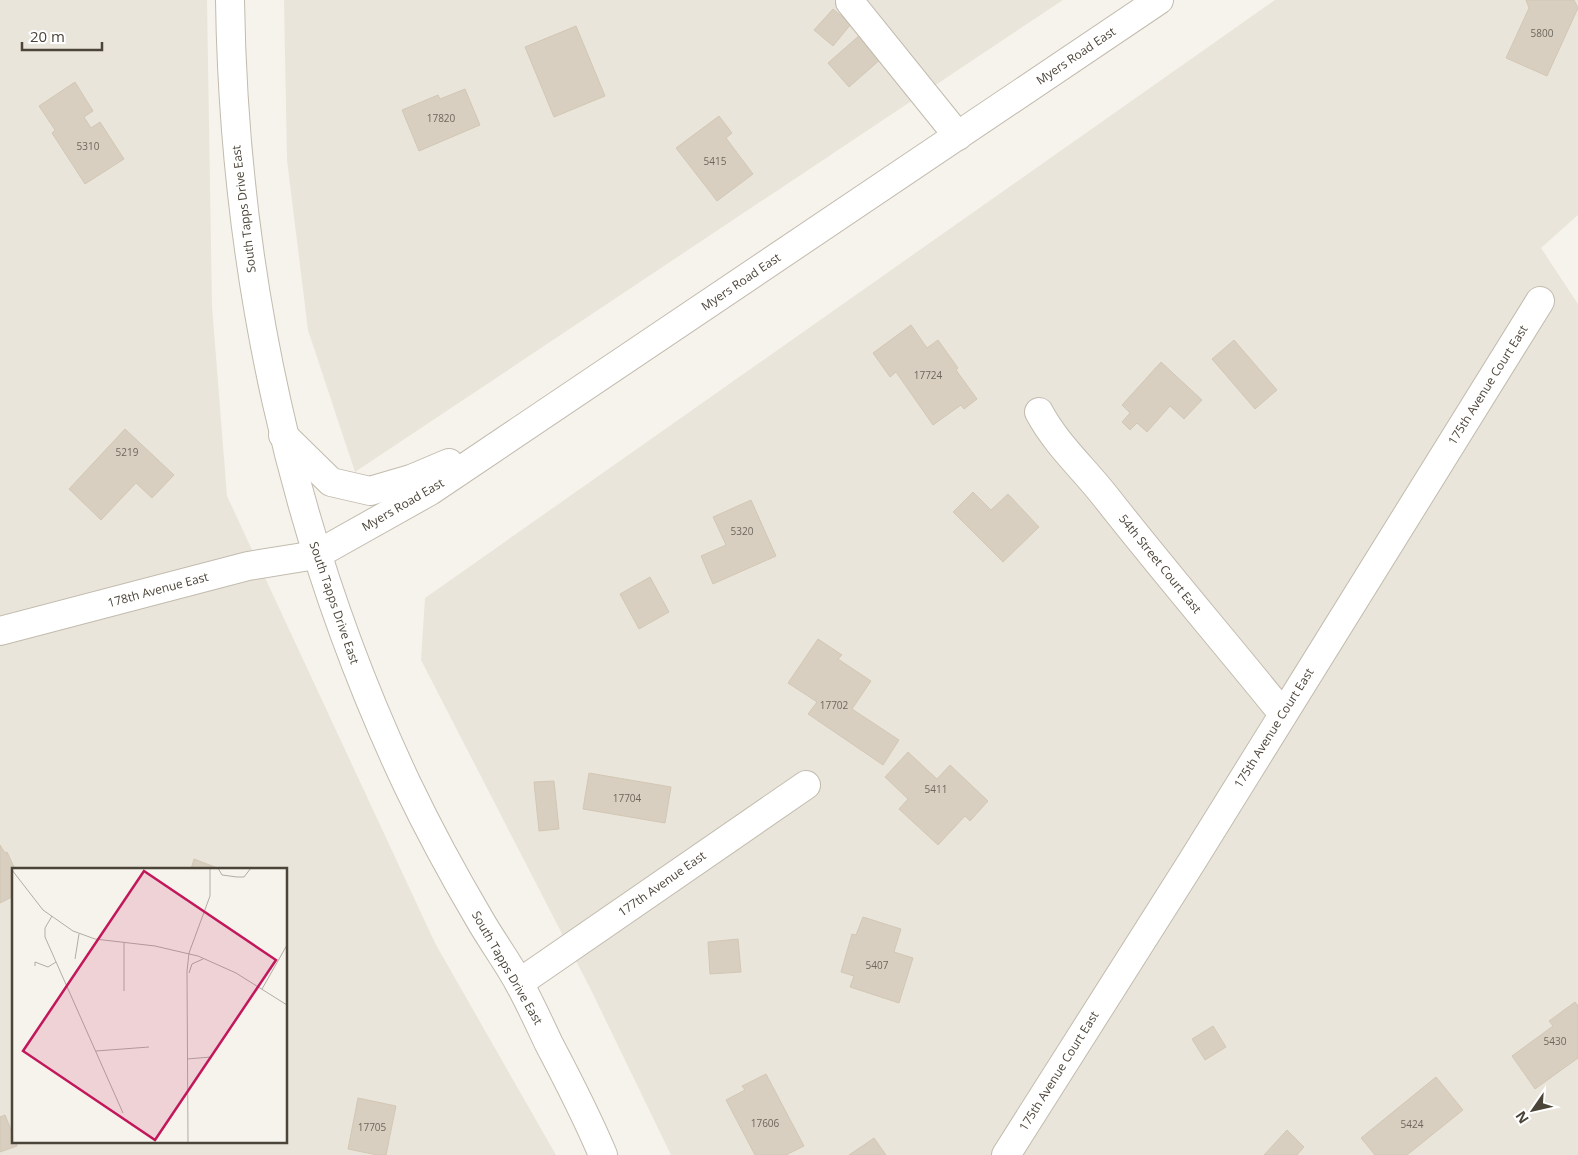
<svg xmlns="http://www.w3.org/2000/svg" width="1578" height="1155" font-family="'Open Sans',sans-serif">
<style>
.residential{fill:#eae5da;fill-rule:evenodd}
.building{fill:#d8cfc1;stroke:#d3c7b4}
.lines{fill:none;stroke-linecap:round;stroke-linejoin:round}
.minor-casing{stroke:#c2bbae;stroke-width:30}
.minor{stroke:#fff;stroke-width:28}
.labels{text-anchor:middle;stroke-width:4;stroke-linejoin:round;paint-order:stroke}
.number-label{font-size:10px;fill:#6e675b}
.street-label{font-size:12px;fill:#4b4439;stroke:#fff}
.inset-road{fill:none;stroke:#b2ada4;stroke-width:1}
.view{fill:#c2185b;fill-opacity:0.15;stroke:#c2185b;stroke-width:2.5}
.inset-edge{fill:none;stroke:#4b4439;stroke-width:2.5}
</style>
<rect width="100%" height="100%" fill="#f6f3ec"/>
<g class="residential">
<path d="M0,0h207l5,306 15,190 208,447 121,212h-556zM14,869h272v272h-272z"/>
<polygon points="284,0 1063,0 355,472 308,330 287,160"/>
<polygon points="1275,0 1578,0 1578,215 1541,248 1578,304 1578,1155 671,1155 591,990 421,660 425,598"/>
</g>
<g class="building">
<polygon points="1526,0 1574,0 1578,8 1547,76 1506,58 1529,8"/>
<polygon points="833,9 851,24 833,46 814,30"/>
<polygon points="576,26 605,96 554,117 525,47"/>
<polygon points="861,34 882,58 849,87 828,63"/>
<polygon points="75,82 93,111 84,117 91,128 100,122 124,159 85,184 52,133 55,130 39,106"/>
<polygon points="465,89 480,125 419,151 402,110 438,95 440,99"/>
<polygon points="719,116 732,133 726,138 753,174 717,201 676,148"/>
<polygon points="911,325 927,348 938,340 958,368 956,370 977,399 964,409 961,405 933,425 896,372 890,377 873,353"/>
<polygon points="1234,340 1277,390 1255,409 1212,359"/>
<polygon points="1161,362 1202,400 1184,419 1170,406 1147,432 1137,423 1130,430 1122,422 1130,413 1122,405"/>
<polygon points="125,429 174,475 152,498 136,483 101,520 69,489"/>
<polygon points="973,492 991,510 1008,494 1039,527 1003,562 953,512"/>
<polygon points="751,500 776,556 713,584 701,556 726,545 713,517"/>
<polygon points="650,577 669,612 639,629 620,594"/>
<polygon points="818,639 842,655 838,659 871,681 852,709 899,740 883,765 808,714 817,702 788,683"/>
<polygon points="908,752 937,779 950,765 988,801 970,821 965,816 938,845 899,809 908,799 885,777"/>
<polygon points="589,773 671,787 665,823 583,809"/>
<polygon points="554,781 559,829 539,831 534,782"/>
<polygon points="0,845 5,853 7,852 15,869 14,896 0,903"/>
<polygon points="194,859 220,869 191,869"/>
<polygon points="863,917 901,929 894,952 913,958 899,1003 850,987 854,976 841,972 852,934 856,935"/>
<polygon points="738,939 741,972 710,974 708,942"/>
<polygon points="1575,1002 1578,1006 1578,1058 1535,1089 1512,1056 1553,1026 1549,1021"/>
<polygon points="1213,1026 1226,1047 1205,1060 1192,1039"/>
<polygon points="766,1074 804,1146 786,1155 755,1155 726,1100 745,1090 742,1086"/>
<polygon points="1436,1077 1463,1110 1407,1155 1375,1155 1361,1138"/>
<polygon points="358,1098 396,1106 386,1155 377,1155 348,1149"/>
<polygon points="5,1115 14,1137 14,1141 16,1141 17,1146 0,1152 0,1117"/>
<polygon points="1287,1130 1304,1147 1297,1155 1264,1155"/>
<polygon points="874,1138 886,1155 849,1155"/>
</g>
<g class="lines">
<g class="minor-casing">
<g id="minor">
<path d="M230,0c4,271 61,538 177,784 22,46 47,92 73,136 12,21 27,41 39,63 11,20 20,40 30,61 19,36 38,73 54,111"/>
<polyline points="850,2 958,136"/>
<path d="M1039,412c17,32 44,56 66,84 58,74 119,145 178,218"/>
<polyline points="283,435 331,482 370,491 411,479 449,463"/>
<polyline points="0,631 248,566 316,555 430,491 1159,0"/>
<polyline points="519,983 806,785"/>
<polyline points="1006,1155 1191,863 1540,301"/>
</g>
</g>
<use href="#minor" class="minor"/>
</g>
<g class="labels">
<g class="number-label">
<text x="1542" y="37">5800</text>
<text x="441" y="122">17820</text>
<text x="88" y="150">5310</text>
<text x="715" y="165">5415</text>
<text x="928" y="379">17724</text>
<text x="127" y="456">5219</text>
<text x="742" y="535">5320</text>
<text x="834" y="709">17702</text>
<text x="936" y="793">5411</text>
<text x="627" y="802">17704</text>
<text x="877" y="969">5407</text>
<text x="1555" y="1045">5430</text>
<text x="765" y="1127">17606</text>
<text x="1412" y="1128">5424</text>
<text x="372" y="1131">17705</text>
</g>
<g class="street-label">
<text transform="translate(1076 56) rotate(-34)" y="4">Myers Road East</text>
<text transform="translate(244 209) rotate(-97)" y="4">South Tapps Drive East</text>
<text transform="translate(741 282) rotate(-34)" y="4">Myers Road East</text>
<text transform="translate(1488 385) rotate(-58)" y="4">175th Avenue Court East</text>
<text transform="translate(403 505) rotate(-30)" y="4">Myers Road East</text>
<text transform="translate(1160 564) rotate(51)" y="4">54th Street Court East</text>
<text transform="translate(158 590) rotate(-15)" y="4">178th Avenue East</text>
<text transform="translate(334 603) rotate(71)" y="4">South Tapps Drive East</text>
<text transform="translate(1274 728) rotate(-58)" y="4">175th Avenue Court East</text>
<text transform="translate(662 884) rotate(-35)" y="4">177th Avenue East</text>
<text transform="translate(507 968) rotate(60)" y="4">South Tapps Drive East</text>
<text transform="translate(1059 1071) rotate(-58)" y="4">175th Avenue Court East</text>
</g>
</g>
<g transform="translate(12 868)">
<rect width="275" height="275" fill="#f6f3ec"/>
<path class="inset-road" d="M206,0l4,7 15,2h7l7,-9M0,2l31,40 30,21 22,8 60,7 43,10 38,17 51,32M40,48l-7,12v9l78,176M112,75v48M63,91l4,-25M23,98v-4l13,5 8,-5M177,105l3,-9 11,-5M250,121l25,-44M84,183l53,-4M175,191l24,-2M176,275l-1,-172 2,-18 21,-57v-28"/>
<path class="view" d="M132,3l132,89 -121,180 -132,-89z"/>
<rect width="275" height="275" class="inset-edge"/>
</g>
<g transform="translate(1533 1110) rotate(236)" stroke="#ffffff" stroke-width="4" paint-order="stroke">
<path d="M0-4L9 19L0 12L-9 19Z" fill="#4b4439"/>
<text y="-8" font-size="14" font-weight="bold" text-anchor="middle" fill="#4b4439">N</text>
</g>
<path d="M22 42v8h80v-8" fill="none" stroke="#4b4439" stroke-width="2.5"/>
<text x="30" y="42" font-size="15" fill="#4b4439" stroke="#ffffff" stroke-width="4" paint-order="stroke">20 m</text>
</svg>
